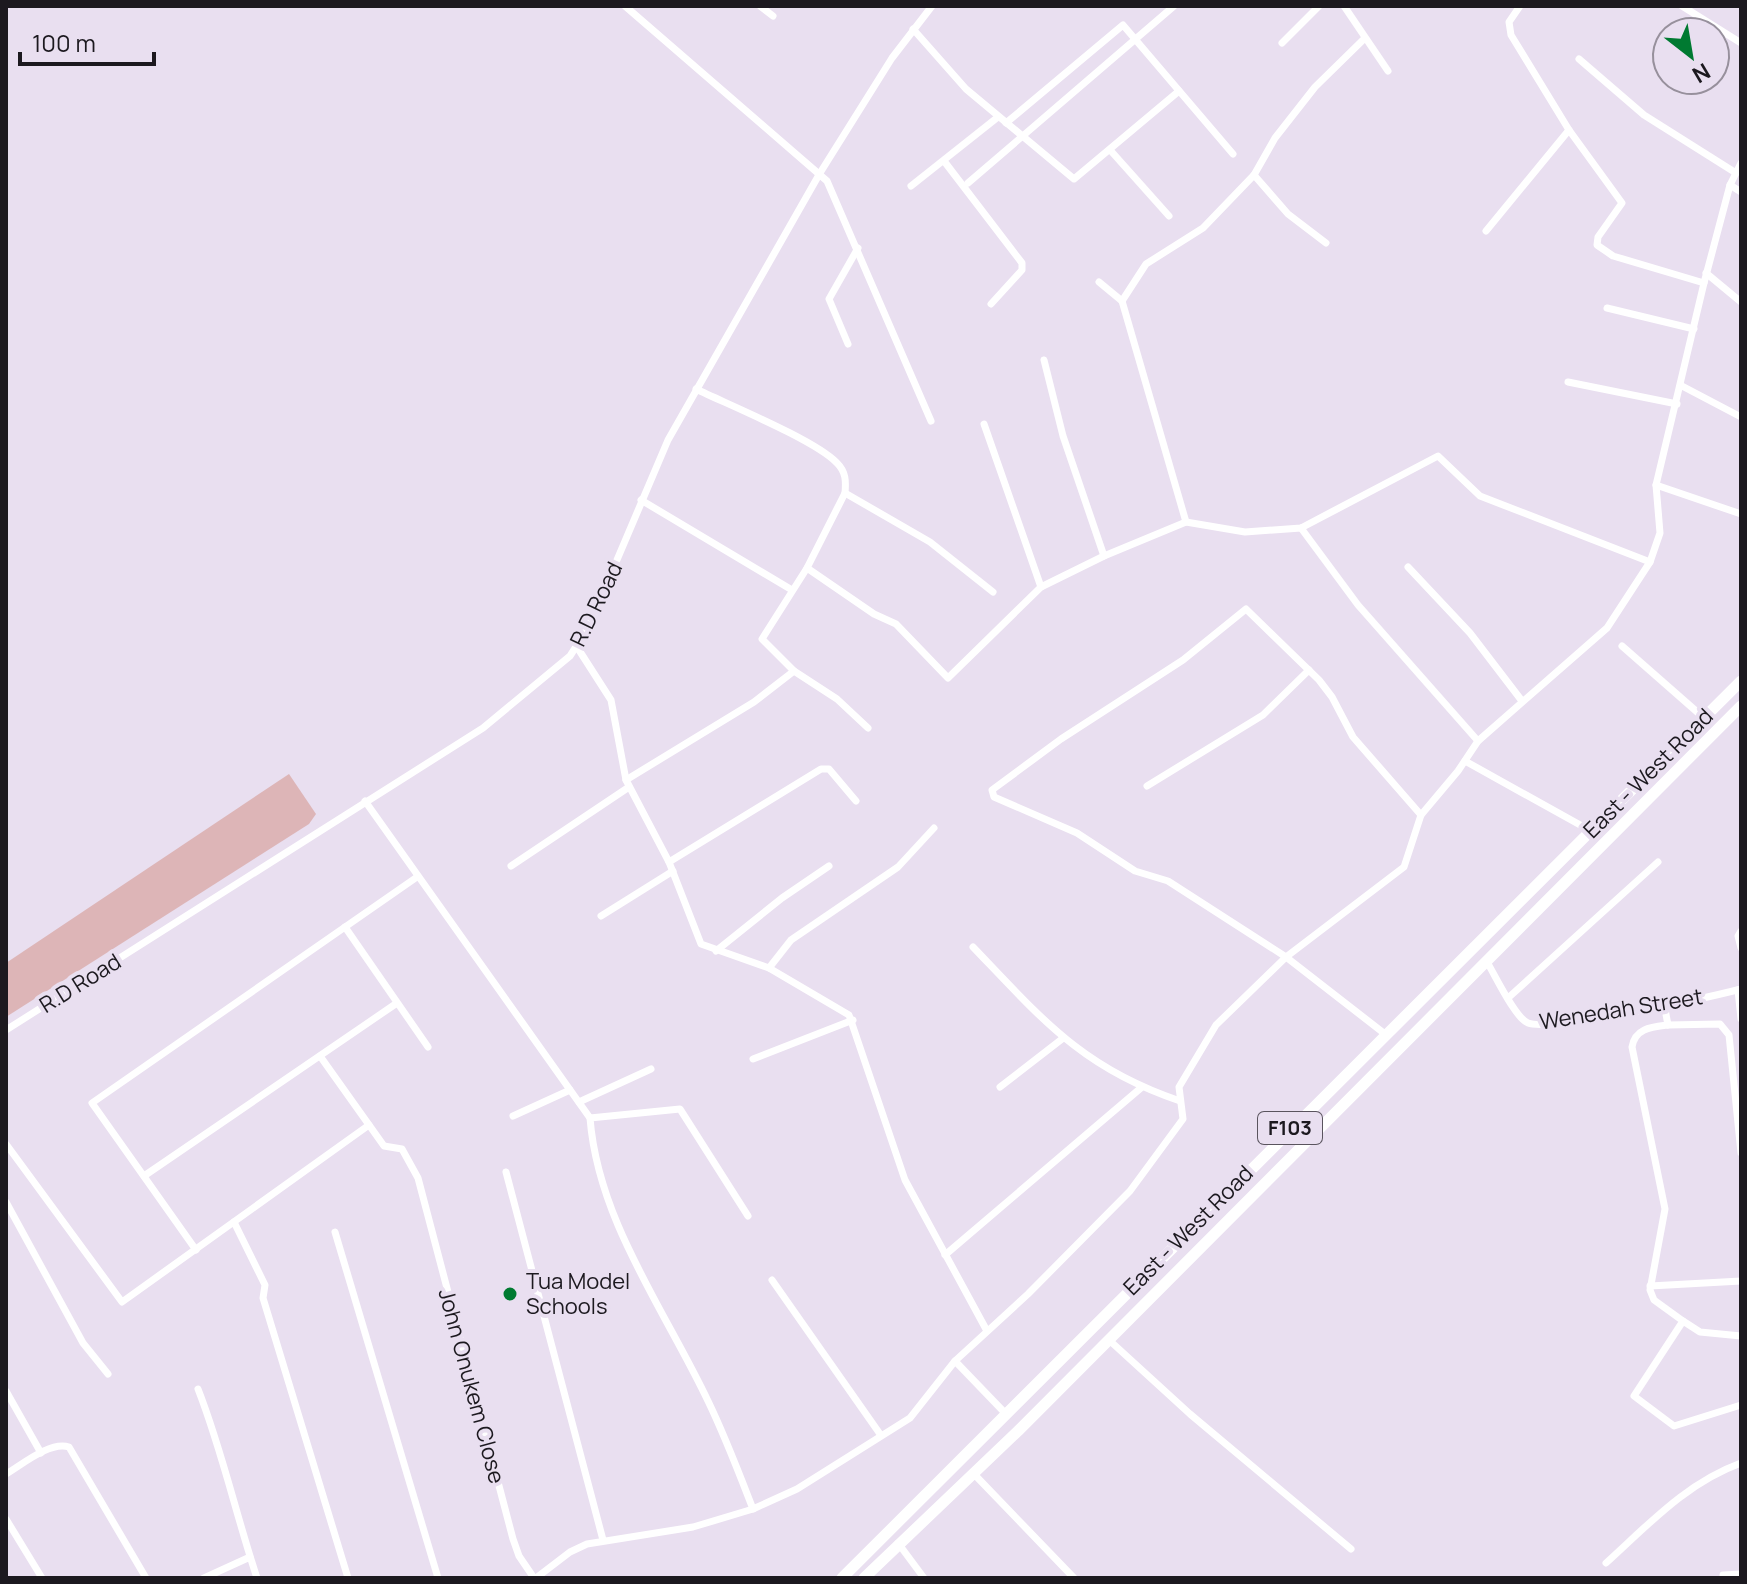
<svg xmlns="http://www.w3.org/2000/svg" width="1747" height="1584" font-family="Manrope,sans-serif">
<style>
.green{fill:#ddb5b7}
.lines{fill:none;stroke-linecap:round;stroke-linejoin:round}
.street{stroke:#fff;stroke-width:7}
.primary{stroke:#fff;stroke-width:11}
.poi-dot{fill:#007a31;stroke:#e9dff0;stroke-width:3}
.labels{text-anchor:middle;stroke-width:8;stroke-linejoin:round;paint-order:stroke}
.shield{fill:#e9dff0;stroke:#5a545e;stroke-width:2}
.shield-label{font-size:20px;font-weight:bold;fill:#1c191f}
.street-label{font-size:22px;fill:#1c191f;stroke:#e9dff0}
.poi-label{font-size:22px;fill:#1c191f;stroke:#e9dff0;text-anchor:start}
</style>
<rect width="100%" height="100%" fill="#e9dff0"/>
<polygon class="green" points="289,774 316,814 309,824 6,1017 6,963"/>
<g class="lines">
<g class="street">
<polyline points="625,6 827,181 931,421"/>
<polyline points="760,6 773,16"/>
<polyline points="1344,6 1388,71"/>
<polyline points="1520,6 1509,22 1511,35 1569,130 1622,203 1598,237 1597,245 1613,256 1704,283"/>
<polyline points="1682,6 1741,43"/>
<polyline points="913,29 966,89 1074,179 1179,91"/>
<polyline points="1282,43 1319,6"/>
<polyline points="1579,59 1644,115 1736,173"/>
<polyline points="1006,123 1123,25 1233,154"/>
<polyline points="1111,151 1169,216"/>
<polyline points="944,161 1022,263 1022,270 991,304"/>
<polyline points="1254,175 1288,214 1326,243"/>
<polyline points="968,183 1174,6"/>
<polyline points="1730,185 1741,192"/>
<polyline points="911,186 998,117"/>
<polyline points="1486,231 1569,130"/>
<polyline points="1706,273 1741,302"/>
<polyline points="1099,282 1122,301 1186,522"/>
<polyline points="1122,301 1146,264 1203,228 1254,175 1275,138 1315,87 1365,38"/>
<polyline points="1607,308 1694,329"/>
<polyline points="848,344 829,299 858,248"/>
<polyline points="1044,360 1063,436 1104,556"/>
<polyline points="1568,382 1677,404"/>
<polyline points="1682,386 1741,417"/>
<path d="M696,389c33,16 119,51 141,74 9,9 9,18 8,30l-38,75 -45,71 32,32 43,28 31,29"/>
<polyline points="984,424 1041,587"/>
<polyline points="1656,485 1741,514"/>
<polyline points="845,493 930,542 993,592"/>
<polyline points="641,500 792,590"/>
<polyline points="1301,528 1358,605 1478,741"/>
<polyline points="1408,567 1470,633 1522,701"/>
<polyline points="807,568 874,614 896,624 948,678 1041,587 1104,556 1186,522 1245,532 1301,528 1438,456 1480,496 1650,562"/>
<polyline points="1622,646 1704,718"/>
<polyline points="577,647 611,700 626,780 669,862 701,944 769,968 849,1015 905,1180 987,1331"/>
<polyline points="1465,761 1591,831"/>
<polyline points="626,780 754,702 794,671"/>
<polyline points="1147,786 1263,715 1309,670"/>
<path d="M365,801l225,317c8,103 75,192 118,283 17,35 31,72 45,108"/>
<polyline points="669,862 821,769 829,769 856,801"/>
<polyline points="511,866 629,787"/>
<polyline points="601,916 673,871"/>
<polyline points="345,927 428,1047"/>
<polyline points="1741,931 1738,936 1741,948"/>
<path d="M973,947c69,72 109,121 207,154"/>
<polyline points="716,951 782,898 829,866"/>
<path d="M1487,962c8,13 28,56 41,61 22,9 182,-26 213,-34"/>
<polyline points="769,968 791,940 898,867 934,828"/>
<polyline points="1738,990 1741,1019"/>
<polyline points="1508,998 1658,862"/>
<path d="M1664,1004l4,21c-16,2 -33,3 -36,22l33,162 -15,81 4,10 29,21 -49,75 40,30 67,-21"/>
<polyline points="1668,1025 1720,1024 1729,1035 1741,1153"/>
<polyline points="6,1030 483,728 570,656 588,628 668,440 820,173 892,58 932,6"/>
<polyline points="1385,1034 1286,957 1168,881 1135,871 1077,833 994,797 992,790 1061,739 1183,660 1246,609 1319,680 1332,697 1353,737 1421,815"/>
<polyline points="320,1056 384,1146 402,1149 418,1178 513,1539 519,1556 534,1578"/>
<polyline points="753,1059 853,1020"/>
<polyline points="1000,1087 1062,1039"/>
<polyline points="579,1102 651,1069"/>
<polyline points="513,1116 570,1090"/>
<polyline points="590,1118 680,1109 748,1216"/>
<polyline points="6,1144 122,1302 369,1125"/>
<polyline points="506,1172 603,1540"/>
<polyline points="144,1176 397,1003"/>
<polyline points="6,1202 83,1343 108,1374"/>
<polyline points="234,1222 265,1285 263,1298 348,1578"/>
<polyline points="335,1232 438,1578"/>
<polyline points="196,1250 92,1103 417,877"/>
<polyline points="945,1255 1142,1087"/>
<polyline points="772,1280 880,1434"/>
<polyline points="1650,1286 1741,1281"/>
<polyline points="1683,1321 1700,1332 1741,1336"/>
<polyline points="1109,1340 1190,1414 1351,1549"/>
<polyline points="955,1361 1005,1413"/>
<path d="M198,1389c24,61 38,126 59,189"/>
<polyline points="6,1391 41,1453"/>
<polyline points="973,1473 1074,1578"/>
<path d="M6,1474c17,-10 44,-33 63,-27l77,131"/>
<polyline points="6,1519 42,1578"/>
<polyline points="898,1543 924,1578"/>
<path d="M1606,1563c42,-38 80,-80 135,-100"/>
<polyline points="1723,1575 1741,1574"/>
<polyline points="204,1578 250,1557"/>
<polyline points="536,1578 570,1552 587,1544 693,1527 753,1509 797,1489 910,1418 955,1361 1028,1294 1130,1191 1183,1119 1179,1087 1216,1025 1286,957 1404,867 1421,815 1458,771 1478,741 1607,628 1650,562 1660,533 1656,485 1704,283 1730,185 1741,163"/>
</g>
<g class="primary">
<polyline points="842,1578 1741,681"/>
<polyline points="864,1578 1018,1431 1741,706"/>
</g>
</g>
<circle class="poi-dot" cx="510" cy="1294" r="8"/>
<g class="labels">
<rect class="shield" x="1258" y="1112" width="64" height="32" rx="6"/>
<g class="shield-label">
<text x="1290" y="1135">F103</text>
</g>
<g class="street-label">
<text transform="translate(596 604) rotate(-64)" y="8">R.D Road</text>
<text transform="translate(1648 773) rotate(-45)" y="8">East - West Road</text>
<text transform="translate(80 983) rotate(-32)" y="8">R.D Road</text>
<text transform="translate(1621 1009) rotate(-9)" y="8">Wenedah Street</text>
<text transform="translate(1188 1230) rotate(-45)" y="8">East - West Road</text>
<text transform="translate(472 1386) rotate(75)" y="8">John Onukem Close</text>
</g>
<g class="poi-label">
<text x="526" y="1289">Tua Model<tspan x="526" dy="25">Schools</tspan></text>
</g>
</g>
<rect width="1747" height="1584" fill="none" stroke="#1c191f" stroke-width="16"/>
<g transform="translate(1691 56) rotate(149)"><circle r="38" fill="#e9dff0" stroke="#97909c" stroke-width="2"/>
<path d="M0-6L14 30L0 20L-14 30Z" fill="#007a31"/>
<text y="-12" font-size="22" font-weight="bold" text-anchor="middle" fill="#1c191f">N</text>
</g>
<path d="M20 52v12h134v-12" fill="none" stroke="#1c191f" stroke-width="4"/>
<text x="32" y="52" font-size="24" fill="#1c191f" stroke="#e9dff0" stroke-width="6" paint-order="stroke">100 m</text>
</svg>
